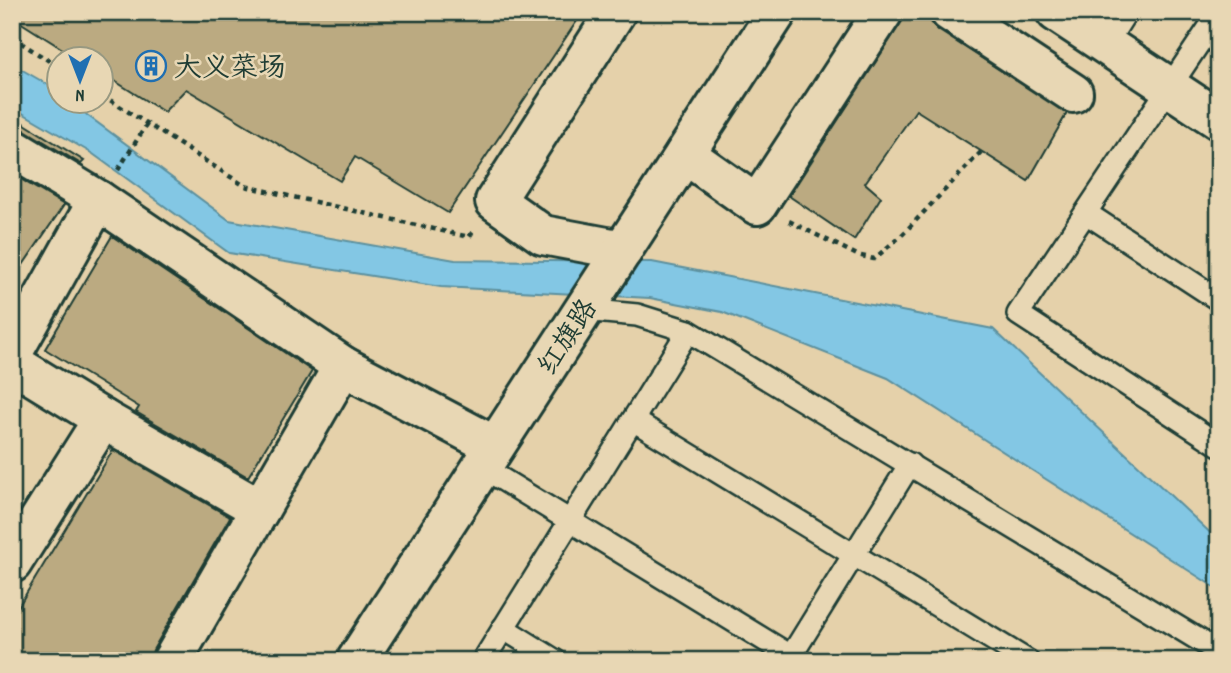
<svg xmlns="http://www.w3.org/2000/svg" width="1231" height="673" font-family="Dekko,'LXGW WenKai TC',sans-serif">
<style>
.water{fill:#83c7e4;stroke:#5b909e;stroke-width:2}
.building{fill:#bbaa81;stroke:#1f3d34;stroke-width:2}
.lines{fill:none;stroke-linecap:round;stroke-linejoin:round}
.service-casing{stroke:#1f3d34;stroke-width:26}
.minor-casing{stroke:#1f3d34;stroke-width:44}
.tertiary-casing{stroke:#1f3d34;stroke-width:44}
.path{stroke:#1f3d34;stroke-width:4.5;stroke-dasharray:5 5;stroke-linecap:butt}
.service{stroke:#e8d7b4;stroke-width:21}
.minor{stroke:#e8d7b4;stroke-width:38}
.tertiary{stroke:#e8d7b4;stroke-width:38}
.labels{text-anchor:middle;stroke-width:5;stroke-linejoin:round;paint-order:stroke}
.poi-label{font-size:28px;fill:#1f3d34;stroke:#e8d7b4;text-anchor:start}
.street-label{font-size:28px;fill:#1f3d34;stroke:#e8d7b4}
</style>
<rect width="100%" height="100%" fill="#e5d1aa"/>
<filter id="ink" filterUnits="userSpaceOnUse"><feTurbulence type="fractalNoise" baseFrequency=".0143" numOctaves="2"/><feDisplacementMap in="SourceGraphic" scale="14" xChannelSelector="R" yChannelSelector="G"/><feConvolveMatrix kernelMatrix="1 2 1 2 8 2 1 2 1" color-interpolation-filters="sRGB"/></filter>
<g filter="url(#ink)">
<polygon class="water" points="12,64 59,91 60,102 75,102 87,115 229,220 455,260 652,262 993,329 1219,541 1219,590 888,378 722,312 650,298 441,287 229,253 93,154 12,107"/>
<g class="building">
<polygon points="12,12 583,12 448,213 355,157 340,181 186,89 164,112 102,73 102,60 80,60 12,17"/>
<polygon points="908,12 929,13 931,22 938,30 1067,113 1028,181 916,110 865,183 881,197 854,240 789,196"/>
<polygon points="12,116 84,161 81,164 23,129 12,126"/>
<polygon points="12,174 64,205 12,281"/>
<polygon points="112,236 312,371 248,477 136,412 139,407 45,349"/>
<polygon points="113,450 230,517 153,650 150,661 12,661 12,617"/>
</g>
<g class="lines">
<g class="service-casing">
<g id="service">
<polyline points="1219,13 1018,314 1219,445"/>
<polyline points="1105,45 1126,12"/>
<polyline points="1086,213 1219,300"/>
<polyline points="688,331 1219,652"/>
<polyline points="633,420 1028,661"/>
<polyline points="482,467 799,661"/>
<polyline points="503,628 556,661"/>
<polyline points="483,661 688,331 637,315 584,310 587,304"/>
<polyline points="788,661 910,464"/>
</g>
</g>
<g class="minor-casing">
<g id="minor">
<polyline points="616,12 495,201 543,235 623,250"/>
<polyline points="950,12 1073,93"/>
<polyline points="1056,12 1219,120"/>
<polyline points="12,148 98,200 343,366 495,446"/>
<polyline points="685,154 757,205 883,12"/>
<polyline points="12,354 98,200"/>
<polyline points="12,363 103,419 12,563"/>
<polyline points="103,419 260,509"/>
<polyline points="172,661 343,366"/>
</g>
</g>
<g class="tertiary-casing">
<polyline id="tertiary" points="356,661 777,12"/>
</g>
<g class="path">
<polyline points="12,37 60,68"/>
<polyline points="102,95 245,186 469,237 474,230"/>
<polyline points="118,170 147,124"/>
<polyline points="789,221 857,255 874,259 903,234 981,152"/>
</g>
<use href="#service" class="service"/>
<use href="#minor" class="minor"/>
<use href="#tertiary" class="tertiary"/>
</g>
</g>
<defs>
<g id="building-ring" transform="scale(1.575)"><circle r="9.5" fill="#e8d7b4" stroke="#1f6fb2" stroke-width="1.5"/><path d="M-4-6H4V6H1V3H-1V6H-4ZM-2.5-4.3h1.7v1.8h-1.7ZM.8-4.3h1.7v1.8H.8ZM-2.5-1h1.7V.8h-1.7ZM.8-1h1.7V.8H.8Z" fill="#1f6fb2"/></g>
</defs>
<g fill-rule="evenodd">
<use href="#building-ring" x="151" y="66"/>
</g>
<g class="labels">
<g class="poi-label">
<text x="174" y="76">大义菜场</text>
</g>
<g class="street-label">
<text transform="translate(566 336) rotate(-57)" y="10">红旗路</text>
</g>
</g>
<rect width="1231" height="673" fill="none" stroke="#e8d7b4" stroke-width="42"/>
<rect x="21" y="21" width="1189" height="631" fill="none" stroke="#1f3d34" stroke-width="2.5" filter="url(#ink)"/>
<g transform="translate(80 80) rotate(180)"><circle r="33" fill="#e8d7b4" stroke="#989981" stroke-width="2"/>
<path d="M0-5L12 26L0 18L-12 26Z" fill="#1f6fb2"/>
<text y="-10" font-size="19" font-weight="bold" text-anchor="middle" fill="#1f3d34">N</text>
</g>
</svg>
